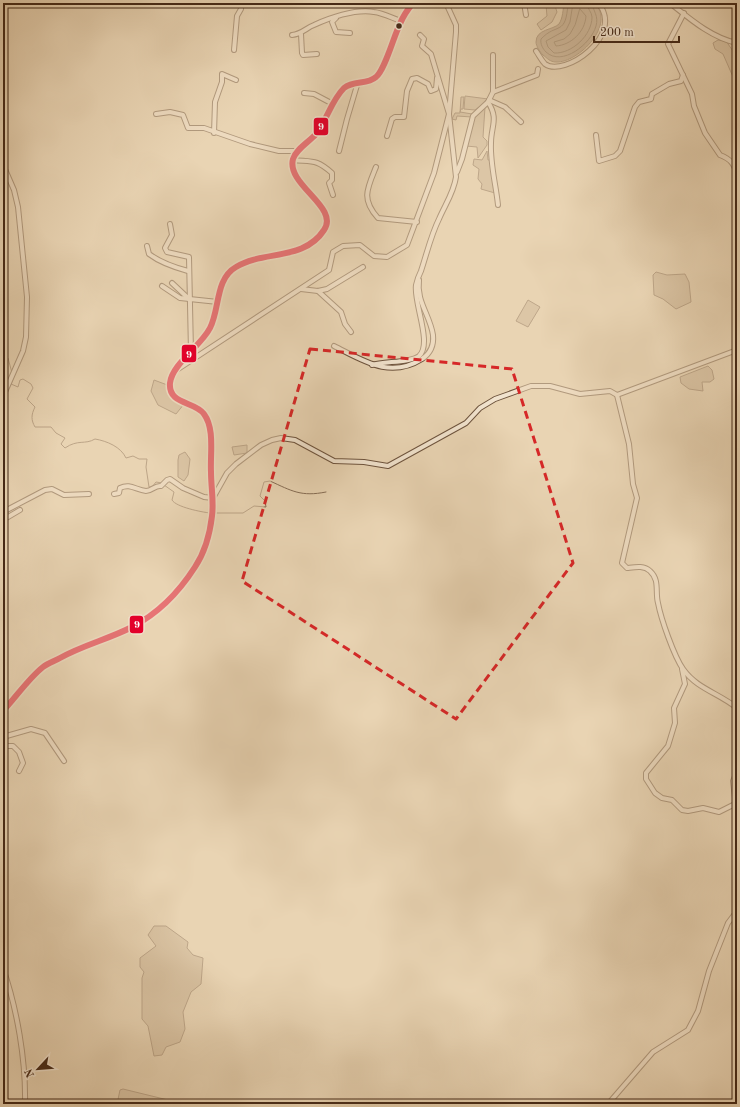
<svg xmlns="http://www.w3.org/2000/svg" width="740" height="1107" font-family="'Old Standard TT',serif">
<style>
.green{fill:#cdb798;stroke:#897058}
.water{fill:#b19a7e;stroke:#866d55}
.lines{fill:none;stroke-linecap:round;stroke-linejoin:round}
.shore{stroke:#7b624a;stroke-width:1}
.stream{stroke:#866d55;stroke-width:1}
.minor-casing{stroke:#6e543e;stroke-width:6}
.major-casing{stroke:#452917;stroke-width:7}
.minor{stroke:#f1e3ce;stroke-width:4}
.major{stroke:#e9d4b3;stroke-width:5}
.bus-1-casing{stroke:#f1e3ce;stroke-width:9}
.bus-1{stroke:#e4002b;stroke-width:6}
.marked{fill:none;stroke:#d62828;stroke-width:3;stroke-dasharray:8 5;stroke-linejoin:round}
.bus-dot{fill:#452917;stroke:#f1e3ce;stroke-width:1.5}
.line-badge{stroke:#f1e3ce;stroke-width:1.5}
.badge-label{font-size:11px;text-anchor:middle;font-weight:bold;fill:#fff}
</style>
<rect width="100%" height="100%" fill="#e9d4b3"/>
<filter id="stains"><feTurbulence type="fractalNoise" baseFrequency=".005" numOctaves="4"/><feColorMatrix values="0 0 0 0 .2 0 0 0 0 .09 0 0 0 0 .02 0 0 0 .5 -.17"/></filter>
<radialGradient id="worn" r=".72"><stop offset=".6" stop-color="#630" stop-opacity="0"/><stop offset="1" stop-color="#630" stop-opacity=".3"/></radialGradient>
<g class="green">
<polygon points="549,3 554,3 557,12 552,22 541,30 537,24 547,16 546,5"/>
<polygon points="718,40 726,41 737,57 737,86 723,54 715,49 713,43"/>
<polygon points="465,96 488,99 486,102 475,110 464,109"/>
<polygon points="461,97 464,97 463,109 461,109 460,112 472,114 472,117 457,116 456,120 452,119 455,113 460,113"/>
<polygon points="485,107 483,137 487,141 487,145 478,158 477,147 466,146 474,118"/>
<polygon points="487,151 488,160 492,160 495,193 481,189 482,184 478,179 479,169 473,165 474,159 482,160"/>
<polygon points="656,272 667,275 685,274 689,282 691,302 676,309 663,299 654,295 653,275"/>
<polygon points="528,300 540,307 528,327 516,321"/>
<polygon points="708,366 712,370 714,379 710,382 702,382 703,391 689,389 681,383 680,377"/>
<polygon points="154,380 170,386 171,390 184,404 176,414 158,405 151,391"/>
<polygon points="247,445 247,453 234,455 232,447"/>
<polygon points="185,452 190,459 188,475 184,481 178,477 178,460 179,455"/>
<polygon points="154,926 166,926 188,942 187,948 193,955 203,958 201,984 191,992 183,1012 185,1029 180,1042 166,1047 162,1055 154,1056 148,1026 142,1019 142,978 144,972 140,967 140,958 156,946 148,935"/>
<polygon points="123,1089 168,1100 169,1104 117,1104 120,1090"/>
</g>
<path class="water" d="M564,3h30c23,20 -15,60 -38,59 -6,0 -9,-4 -13,-7 -3,-3 -7,-9 -7,-13 0,-13 17,-12 23,-18 4,-6 4,-15 5,-21z"/>
<g class="lines">
<g class="shore">
<path d="M568,3c-2,34 -11,19 -27,36 -1,5 2,10 5,13 16,15 45,-8 50,-26 3,-10 -3,-15 -4,-23"/>
<path d="M573,3l-3,19 -4,8 -20,11 2,6 6,6c18,1 38,-18 38,-36 0,-5 -5,-8 -5,-14"/>
<path d="M580,9l6,7c-1,16 -15,29 -30,30l-2,-4 10,-3 6,-5 5,-9z"/>
</g>
<g class="stream">
<polyline points="3,348 6,350 5,356 8,358 12,373"/>
<path d="M11,384l7,3 2,-7 3,-1 8,5 2,4 -6,11 8,8c-4,8 -4,13 0,20h16l5,6 9,5 -4,6 4,4c13,-9 20,-3 30,-9 12,2 26,8 31,19l7,-2 6,3h8l-1,8 3,20h3l4,-5 6,1"/>
<path d="M164,485l10,7 -2,8c4,7 29,12 38,13"/>
<path d="M215,513h28l11,-7 12,1 -1,-6 -5,-5 4,-14 6,-1c22,10 31,16 56,11"/>
</g>
<g class="minor-casing">
<g id="minor">
<polyline points="524,3 526,15"/>
<path d="M670,3c20,16 42,35 67,40"/>
<path d="M684,13l-16,31 24,50 2,12 11,27 15,22c11,4 15,10 17,21"/>
<polyline points="336,18 332,22 336,32 350,33"/>
<polyline points="301,34 302,53 303,55 317,54"/>
<path d="M292,35c10,-1 14,-7 22,-10 18,-8 41,-16 60,-13 9,1 18,6 27,9"/>
<polyline points="234,50 237,16 241,9 241,3"/>
<path d="M536,51c3,4 5,9 9,13 19,14 81,-29 53,-61"/>
<polyline points="493,92 537,75 538,69"/>
<polyline points="304,93 314,94 333,104"/>
<polyline points="489,100 505,107 521,122"/>
<path d="M488,102c11,17 3,24 3,41 -1,21 5,42 7,62"/>
<polyline points="156,114 170,112 183,115 188,128 204,128 250,144 279,151 298,151"/>
<polyline points="214,133 215,102 222,82 222,74 236,80"/>
<polyline points="596,135 599,161 615,156 620,151 635,107 639,102 651,99 652,94 669,84 681,81 683,75"/>
<polyline points="387,136 392,119 395,117 404,117 407,91 412,79 417,78 428,84 431,91 436,89 437,78"/>
<polyline points="339,151 347,119 358,82"/>
<polyline points="3,157 4,167 14,190 18,207 27,297 26,337 23,351 5,392 3,406"/>
<path d="M293,160c20,2 23,-1 39,13v7l-3,3 4,12"/>
<path d="M376,167c-9,22 -15,32 2,51l39,4"/>
<polyline points="457,172 462,159 473,116 488,102 493,92 493,55"/>
<polyline points="170,224 172,235 165,248 167,252 189,257 191,352"/>
<path d="M147,246l2,8c12,9 24,13 39,17"/>
<polyline points="172,283 189,299"/>
<polyline points="162,286 180,298 218,302"/>
<polyline points="301,289 318,291 327,289 363,267"/>
<polyline points="318,291 341,312 345,324 351,332"/>
<path d="M334,346c30,15 56,33 88,13 9,-6 12,-14 11,-24 -3,-20 -17,-34 -14,-55"/>
<path d="M372,365c12,-4 38,-2 47,-9 14,-12 -6,-54 -3,-71 1,-5 3,-10 5,-14 6,-18 10,-36 18,-52 6,-14 15,-27 17,-42l-7,-63 -18,-60 -9,-8 2,-7 -4,-4"/>
<polyline points="175,371 329,270 333,252 343,246 360,245 374,256 387,257 407,245 434,173 449,114 456,32 456,25 446,3"/>
<path d="M617,395l12,49 4,40 4,14 -15,65 5,5c8,-1 17,-3 23,3 10,9 5,21 8,32 3,16 16,53 25,66 14,20 36,24 54,39"/>
<path d="M114,494l5,-1 1,-5c10,-5 16,2 26,3 6,0 9,-6 15,-5l6,-6 3,-1 13,9 21,9 9,1 14,-25 9,-9 25,-19 11,-5 9,-2 14,2 39,21 30,1 24,4 78,-43 14,-15 15,-9 36,-13h19l30,8 30,-3 7,4 120,-45"/>
<polyline points="3,512 45,490 52,489 64,495 89,494"/>
<polyline points="3,520 20,510"/>
<polyline points="682,669 685,684 674,708 675,723 668,746 646,773 646,779 655,793 662,798 672,800 682,810 688,811 703,808 719,812 735,804"/>
<polyline points="3,737 31,729 45,733 64,761"/>
<polyline points="3,746 13,746 19,752 23,763 19,771"/>
<polyline points="737,772 733,781 737,814"/>
<path d="M3,968c14,41 23,92 22,136"/>
<polyline points="608,1104 653,1052 688,1030 698,1011 709,971 728,923 737,911"/>
</g>
</g>
<g class="major-casing">
<path id="major" d="M3,711c13,-14 26,-33 40,-44 5,-4 12,-6 17,-9 23,-13 49,-19 72,-31 27,-14 47,-35 63,-60 10,-15 15,-34 17,-51 2,-15 -1,-29 -1,-44 -1,-18 4,-43 -7,-58 -9,-13 -36,-9 -34,-31 2,-19 31,-37 40,-55 10,-19 5,-49 26,-61 28,-17 68,-6 88,-37 16,-23 -38,-45 -31,-71 3,-10 16,-17 23,-25 11,-14 15,-33 28,-46 10,-8 23,-3 32,-11 9,-7 18,-42 24,-53 3,-8 8,-15 13,-21"/>
</g>
<use href="#minor" class="minor"/>
<use href="#major" class="major"/>
<g class="bus-1-casing">
<path id="bus-1" d="M3,711c13,-14 26,-33 40,-44 5,-4 12,-6 17,-9 23,-13 49,-19 72,-31 27,-14 47,-35 63,-60 10,-15 15,-34 17,-51 2,-15 -1,-29 -1,-44 -1,-18 4,-43 -7,-58 -9,-13 -36,-9 -34,-31 2,-19 31,-37 40,-55 10,-19 5,-49 26,-61 28,-17 68,-6 88,-37 16,-23 -38,-45 -31,-71 3,-10 16,-17 23,-25 11,-14 15,-33 28,-46 10,-8 23,-3 32,-11 9,-7 18,-42 24,-53 3,-8 8,-15 13,-21"/>
</g>
<use href="#bus-1" class="bus-1"/>
</g>
<path d="M0 0H740V1107H0ZM310,349l202,20 61,194 -117,156 -214,-138z" fill="#e9d4b3" fill-opacity=".55" fill-rule="evenodd"/>
<path class="marked" d="M310,349l202,20 61,194 -117,156 -214,-138z"/>
<circle class="bus-dot" cx="399" cy="26" r="3.5"/>
<g class="line-badge">
<rect x="313" y="117" width="16" height="19" rx="4" fill="#e4002b"/>
<rect x="181" y="344" width="16" height="19" rx="4" fill="#e4002b"/>
<rect x="129" y="615" width="15" height="19" rx="4" fill="#e4002b"/>
</g>
<g class="badge-label">
<text x="321" y="130">9</text>
<text x="189" y="358">9</text>
<text x="137" y="628">9</text>
</g>
<rect width="740" height="1107" fill="none" stroke="#e9d4b3" stroke-width="16"/>
<rect x="4" y="4" width="732" height="1099" fill="none" stroke="#452917" stroke-width="2"/>
<rect x="8" y="8" width="724" height="1091" fill="none" stroke="#452917"/>
<g transform="translate(38 1069) rotate(244)" stroke="#f1e3ce" stroke-width="3" paint-order="stroke">
<path d="M0-3L7 15L0 10L-7 15Z" fill="#452917"/>
<text y="-6" font-size="11" font-weight="bold" text-anchor="middle" fill="#452917">N</text>
</g>
<path d="M594 36v6h85v-6" fill="none" stroke="#452917" stroke-width="2"/>
<text x="600" y="36" font-size="12" fill="#452917" stroke="#f1e3ce" stroke-width="3" paint-order="stroke">200 m</text>
<rect width="100%" height="100%" filter="url(#stains)"/>
<rect width="100%" height="100%" fill="url(#worn)"/>
</svg>
